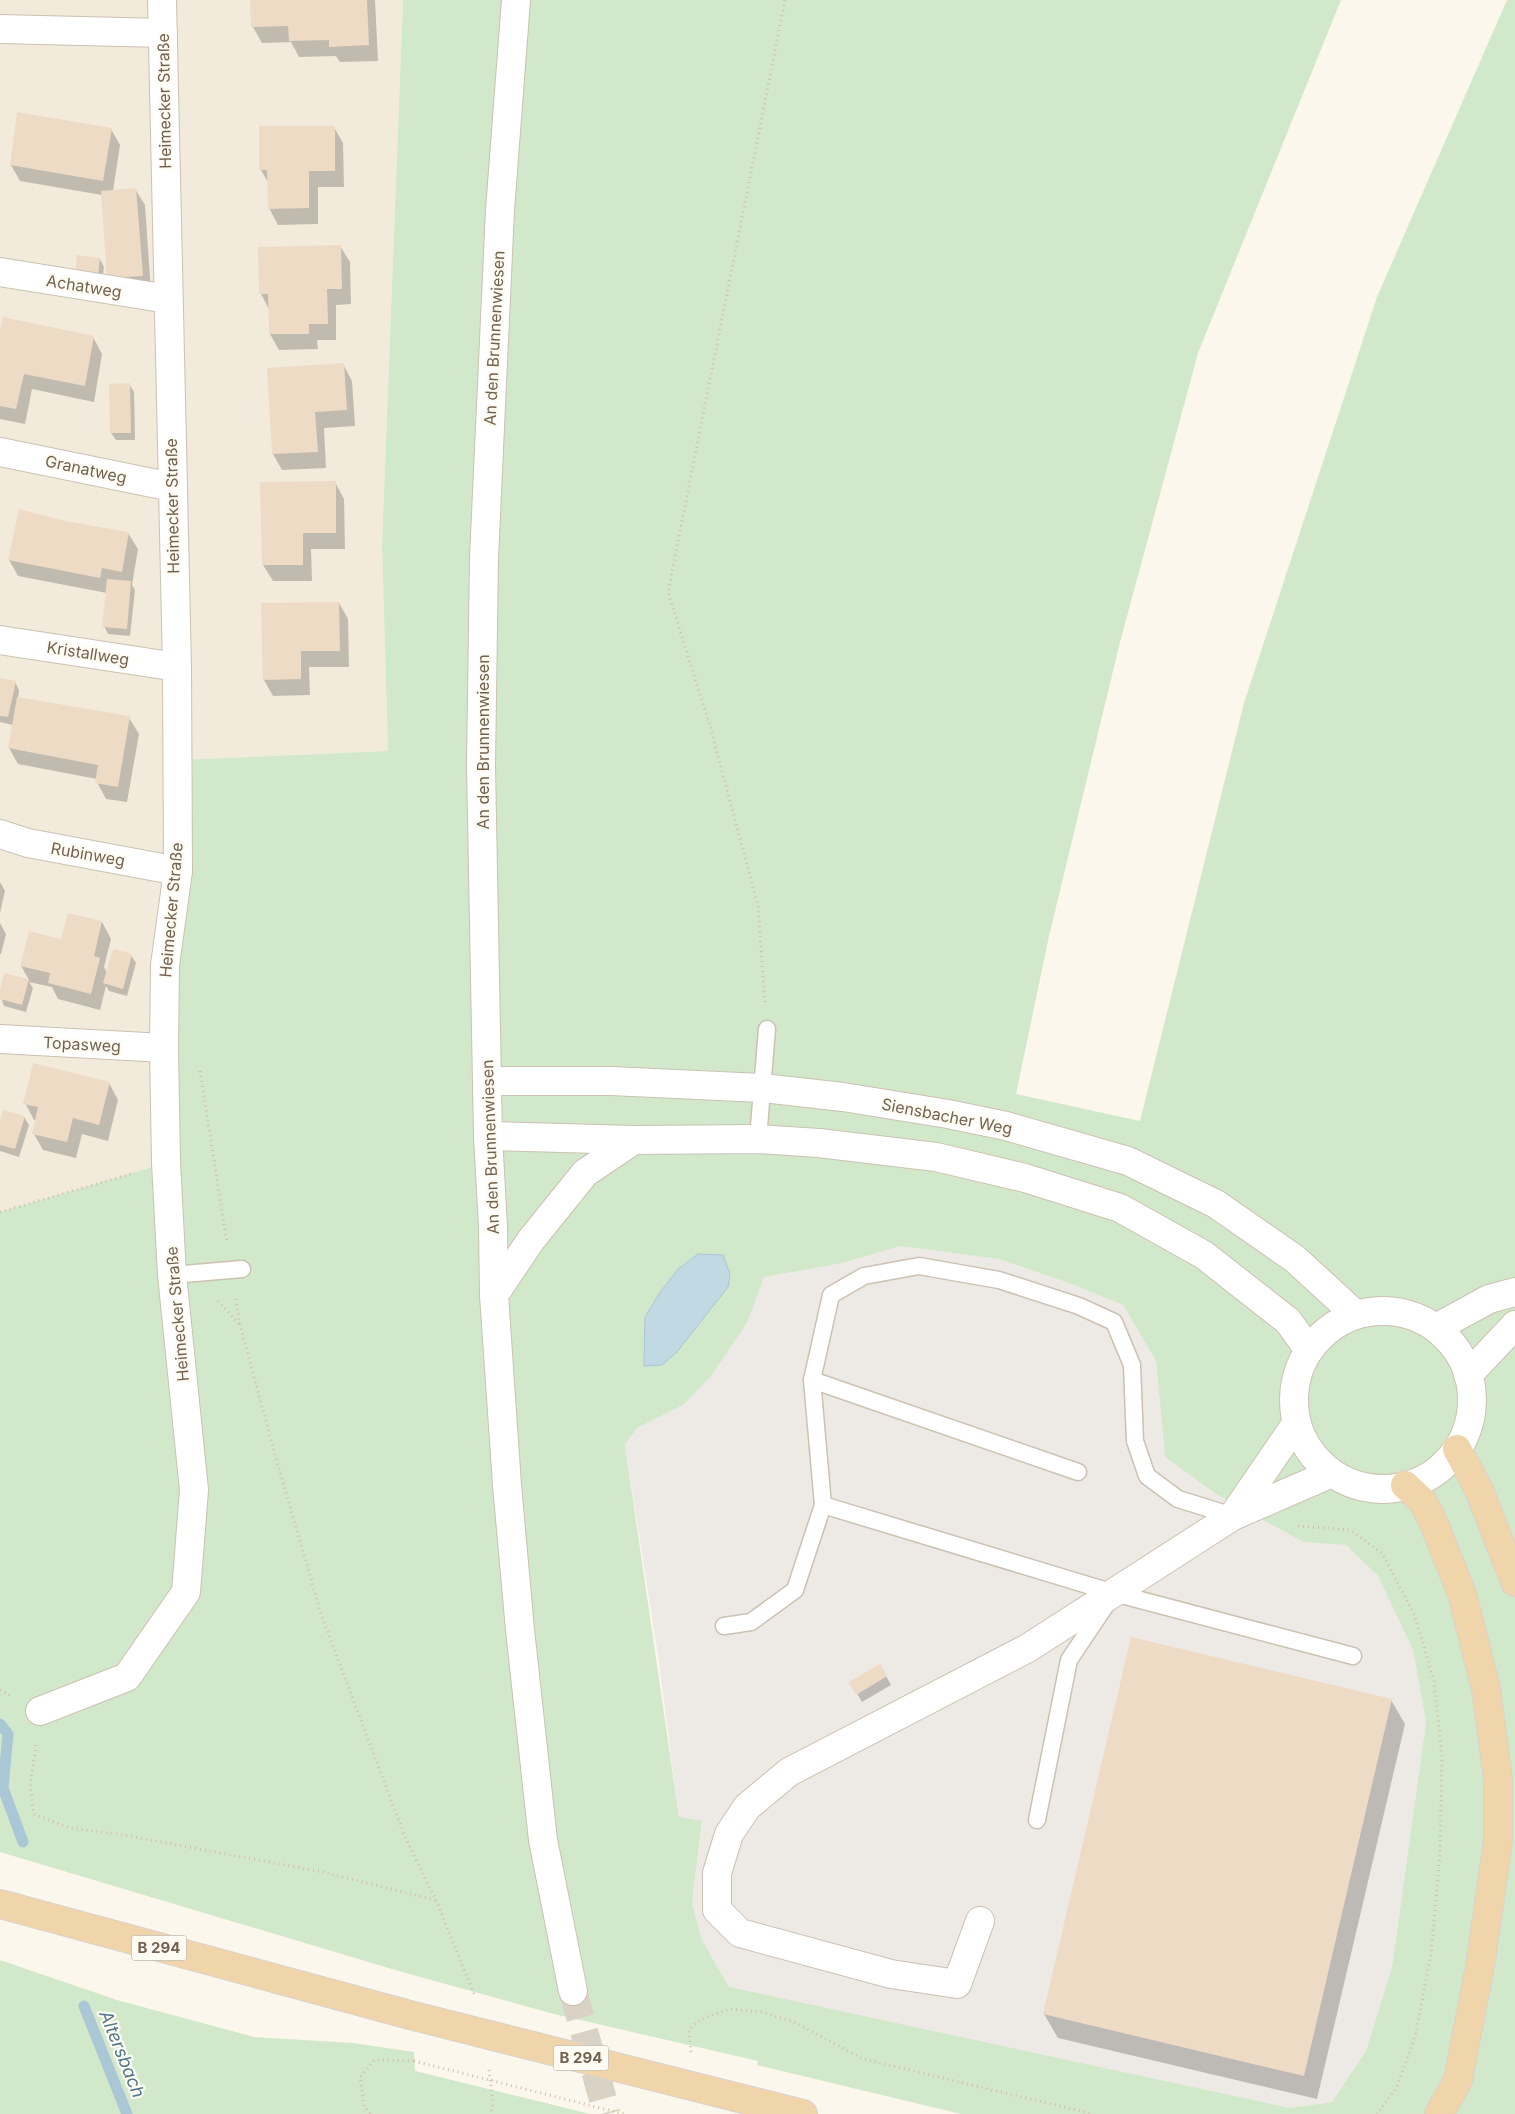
<svg xmlns="http://www.w3.org/2000/svg" width="1515" height="2114" font-family="Inter,sans-serif">
<style>
.residential{fill:#f2eadb}
.industrial{fill:#ede9e4}
.green{fill:#d2e8cb;fill-rule:evenodd}
.water{fill:#c1d9e3;stroke:#a9c7d4}
.shadow{fill:#0003}
.lines{fill:none;stroke-linecap:round;stroke-linejoin:round}
.stream{stroke:#a9c7d4;stroke-width:11}
.building{fill:#eedbc6}
.tertiary-tunnel{stroke:#d9d2c5;stroke-width:28;stroke-dasharray:28 14;stroke-linecap:butt}
.service-casing{stroke:#ccc1b2;stroke-width:19}
.minor-casing{stroke:#ccc1b2;stroke-width:30}
.tertiary-casing{stroke:#ccc1b2;stroke-width:30}
.trunk-casing{stroke:#d8d3ce;stroke-width:30}
.path{stroke:#d3bfa8;stroke-width:3;stroke-dasharray:1 4;stroke-linecap:butt}
.service{stroke:#fff;stroke-width:16}
.minor{stroke:#fff;stroke-width:28}
.tertiary{stroke:#fff;stroke-width:28}
.trunk{stroke:#f0d4aa;stroke-width:28}
.trunk-bridge-casing{stroke:#d8d3ce;stroke-width:30;stroke-linecap:butt}
.path-bridge{stroke:#d3bfa8;stroke-width:3;stroke-dasharray:1 4;stroke-linecap:butt}
.trunk-bridge{stroke:#f0d4aa;stroke-width:28}
.labels{text-anchor:middle;stroke-width:4.5;stroke-linejoin:round;paint-order:stroke}
.shield{fill:#fefbf2;stroke:#9d9081;stroke-width:1}
.shield-label{font-size:15px;font-weight:bold;fill:#746250}
.street-label{font-size:16px;fill:#746250;stroke:#fefbf2}
.water-label{font-size:18px;font-style:italic;fill:#4f788b;stroke:#fefbf2}
</style>
<rect width="100%" height="100%" fill="#fbf7ec"/>
<polygon class="residential" points="0,0 403,0 382,545 388,751 177,760 166,1163 0,1212"/>
<polygon class="industrial" points="900,1246 999,1259 1069,1283 1123,1305 1156,1361 1165,1457 1216,1494 1303,1542 1346,1545 1378,1576 1413,1650 1426,1722 1392,1967 1366,2051 1332,2102 1290,2108 730,1988 702,1940 692,1903 702,1822 679,1818 658,1655 625,1445 637,1428 683,1405 747,1323 763,1277 843,1263"/>
<g class="green">
<path d="M403,0h938l-143,353 -79,293 -70,290 -33,158 124,27 104,-418 133,-406 130,-297h8v2114h-554l-204,-49 1,-4 -204,-47 -152,-42 -402,-120v-640l166,-49 11,-403 211,-9 -6,-206zM900,1246l99,13 70,24 54,22 33,56 9,96 51,37 87,48 43,3 32,31 35,74 13,72 -34,245 -26,84 -34,51 -42,6 -561,-121 -27,-47 -10,-37 10,-82 -23,-4 -54,-372 12,-17 46,-23 28,-29 36,-53 17,-46 79,-14z"/>
<polygon points="0,1960 117,2000 254,2037 353,2043 414,2052 415,2071 590,2114 0,2114"/>
</g>
<polygon class="water" points="698,1254 723,1255 730,1274 728,1287 677,1352 662,1365 644,1366 645,1317 661,1291 678,1269"/>
<g class="shadow">
<polygon points="251,0 375,0 378,61 340,62 336,56 299,57 291,42 262,43 253,27"/>
<polygon points="334,127 343,143 344,187 318,187 318,224 278,225 269,208 269,184 261,170"/>
<polygon points="111,129 120,145 113,191 135,189 145,205 151,292 118,294 102,195 20,181 11,165"/>
<polygon points="340,246 350,262 351,304 336,305 336,340 317,340 318,349 279,350 270,334 269,309 261,294"/>
<polygon points="100,259 104,267 102,283 81,280"/>
<polygon points="0,336 93,337 102,354 94,402 32,389 25,424 0,419"/>
<polygon points="343,364 352,381 355,426 324,428 326,468 282,470 273,454 268,369"/>
<polygon points="129,384 134,392 135,440 116,440 111,433"/>
<polygon points="335,482 344,499 345,549 311,549 312,581 273,581 263,565"/>
<polygon points="128,533 138,549 132,585 135,590 130,636 108,634 104,626 107,593 18,576 9,560"/>
<polygon points="339,603 348,619 349,667 309,667 310,695 273,696 264,680"/>
<polygon points="0,679 15,682 19,690 18,698 129,718 139,734 127,802 106,799 97,782 97,779 18,764 9,748 13,725 0,722"/>
<polygon points="0,882 5,891 0,913"/>
<polygon points="102,922 111,939 104,967 107,973 131,955 136,963 127,996 109,991 106,986 100,1010 58,999 52,987 29,982 33,988 26,1012 4,1006 0,995 5,974 29,980 21,966 62,941"/>
<polygon points="0,923 6,934 1,954 0,954"/>
<polygon points="109,1083 118,1100 108,1141 82,1134 76,1158 43,1150 34,1134 36,1120 34,1120 25,1103"/>
<polygon points="24,1117 29,1125 19,1157 0,1151 0,1126"/>
<polygon points="880,1665 891,1685 862,1702 850,1682"/>
<polygon points="1391,1700 1405,1724 1317,2099 1058,2038 1044,2014"/>
</g>
<g class="lines">
<g class="stream">
<polyline points="0,1724 8,1734 3,1788 23,1842"/>
<polyline points="84,2006 127,2114"/>
</g>
</g>
<g class="building">
<polygon points="250,0 367,0 369,45 329,47 329,40 289,41 288,26 251,27"/>
<polygon points="17,112 112,128 103,181 10,165"/>
<polygon points="259,126 335,126 335,171 309,171 309,208 268,209 267,170 259,170"/>
<polygon points="136,188 143,276 107,278 101,191"/>
<polygon points="341,245 342,289 327,289 328,324 309,324 309,334 269,334 268,294 259,294 258,247"/>
<polygon points="77,255 100,258 98,276 75,273"/>
<polygon points="3,317 94,336 85,386 24,374 16,409 0,406 0,330"/>
<polygon points="344,363 347,410 315,412 318,452 272,454 267,368"/>
<polygon points="130,383 131,433 110,433 109,384"/>
<polygon points="336,481 336,533 303,533 303,565 262,565 260,482"/>
<polygon points="19,509 65,521 129,532 122,572 102,568 100,578 8,560"/>
<polygon points="107,579 131,581 127,629 102,627"/>
<polygon points="339,602 340,651 301,651 301,679 263,680 261,603"/>
<polygon points="0,678 16,681 8,717 0,716"/>
<polygon points="17,697 130,716 118,787 95,783 98,765 8,748"/>
<polygon points="68,913 102,921 94,956 100,958 91,994 48,983 50,973 20,966 29,931 61,939"/>
<polygon points="113,949 132,954 123,989 103,983"/>
<polygon points="4,973 29,979 22,1005 0,999 0,990"/>
<polygon points="33,1063 110,1082 99,1125 73,1118 67,1142 32,1134 38,1107 23,1104"/>
<polygon points="3,1110 25,1116 15,1149 0,1145 0,1121"/>
<polygon points="1131,1637 1392,1699 1304,2076 1043,2014"/>
<polygon points="880,1664 887,1676 856,1695 849,1682"/>
</g>
<g class="lines">
<polyline class="tertiary-tunnel" points="573,1991 607,2114"/>
<g class="service-casing">
<g id="service">
<polyline points="758,1139 767,1029"/>
<polyline points="172,1275 242,1269"/>
<polyline points="812,1380 1078,1472"/>
<polyline points="1114,1593 823,1505 812,1380 831,1295 864,1276 919,1266 999,1280 1079,1306 1114,1322 1132,1365 1135,1441 1147,1476 1178,1499 1233,1516"/>
<polyline points="724,1626 751,1622 795,1590 823,1505"/>
<polyline points="1037,1820 1069,1660 1114,1593 1353,1656"/>
</g>
</g>
<g class="minor-casing">
<g id="minor">
<polyline points="0,29 163,33"/>
<polyline points="0,272 168,299"/>
<polyline points="0,452 172,487"/>
<polyline points="0,640 177,667"/>
<polyline points="0,834 28,843 178,871"/>
<polyline points="0,1039 164,1048"/>
<polyline points="1233,1516 1296,1424"/>
<polyline points="40,1711 127,1677 186,1592 194,1490 172,1275 166,1163 164,1048 165,965 178,871 177,667 162,0"/>
<polyline points="980,1921 957,1984 891,1974 740,1933 717,1910 717,1873 729,1834 747,1807 789,1772 1028,1648 1233,1516 1332,1473"/>
</g>
</g>
<g class="tertiary-casing">
<g id="tertiary">
<polyline points="516,0 500,210 484,558 481,765 488,1136 493,1227 494,1295 507,1485 520,1630 543,1840 573,1991"/>
<polyline points="488,1081 611,1081 762,1088 843,1097 948,1114 1006,1126 1128,1161 1216,1204 1295,1259 1355,1314"/>
<polyline points="488,1136 634,1140 758,1139 819,1143 936,1157 1025,1178 1120,1208 1204,1255 1288,1321 1309,1350"/>
<polyline points="494,1295 531,1240 585,1173 634,1140"/>
<circle cx="1383" cy="1400" r="89"/>
<polyline points="1436,1328 1489,1299 1515,1292"/>
<polyline points="1468,1375 1515,1325"/>
</g>
</g>
<g class="trunk-casing">
<g id="trunk">
<polyline points="1457,1449 1479,1490 1515,1582"/>
<polyline points="1405,1485 1423,1502 1432,1519 1462,1594 1486,1689 1498,1779 1498,1841 1480,1966 1458,2080 1439,2114"/>
<polyline points="0,1904 410,2015"/>
<polyline points="751,2101 803,2114"/>
</g>
</g>
<g class="path">
<polyline points="765,1002 758,906 710,726 668,592 785,0"/>
<polyline points="200,1071 227,1243"/>
<polyline points="0,1212 134,1173"/>
<polyline points="236,1299 240,1325 276,1458 322,1617 405,1837 436,1900 475,1996"/>
<polyline points="218,1301 239,1324"/>
<polyline points="1298,1526 1350,1530 1382,1553 1414,1614 1434,1681 1442,1757 1440,1855 1431,1953 1416,2033 1397,2087 1377,2114"/>
<polyline points="0,1690 11,1696"/>
<polyline points="36,1745 30,1787 34,1814 70,1828 124,1835 322,1872 435,1900"/>
<polyline points="691,2052 689,2030 701,2019 730,2009 763,2012 794,2022 863,2059 1093,2114"/>
<polyline points="489,2070 493,2103 491,2114"/>
<polyline points="370,2114 364,2106 360,2077 374,2060 414,2061"/>
</g>
<use href="#service" class="service"/>
<use href="#minor" class="minor"/>
<use href="#tertiary" class="tertiary"/>
<use href="#trunk" class="trunk"/>
<g class="trunk-bridge-casing">
<polyline id="trunk-bridge" points="410,2015 751,2101"/>
</g>
<polyline class="path-bridge" points="414,2061 624,2114"/>
<use href="#trunk-bridge" class="trunk-bridge"/>
</g>
<g class="labels">
<g class="shield">
<rect x="131.5" y="1935.5" width="55" height="25" rx="4"/>
<rect x="553.5" y="2045.5" width="55" height="25" rx="4"/>
</g>
<g class="shield-label">
<text x="159" y="1953">B 294</text>
<text x="581" y="2063">B 294</text>
</g>
<g class="street-label">
<text transform="translate(164 101) rotate(-91)" y="6">Heimecker Straße</text>
<text transform="translate(84 286) rotate(9)" y="6">Achatweg</text>
<text transform="translate(494 338) rotate(-87)" y="6">An den Brunnenwiesen</text>
<text transform="translate(86 469) rotate(12)" y="6">Granatweg</text>
<text transform="translate(172 506) rotate(-91)" y="6">Heimecker Straße</text>
<text transform="translate(88 653) rotate(9)" y="6">Kristallweg</text>
<text transform="translate(483 742) rotate(-90)" y="6">An den Brunnenwiesen</text>
<text transform="translate(88 854) rotate(10)" y="6">Rubinweg</text>
<text transform="translate(171 910) rotate(-85)" y="6">Heimecker Straße</text>
<text transform="translate(82 1044) rotate(3)" y="6">Topasweg</text>
<text transform="translate(947 1116) rotate(11)" y="6">Siensbacher Weg</text>
<text transform="translate(490 1147) rotate(-92)" y="6">An den Brunnenwiesen</text>
<text transform="translate(177 1314) rotate(-95)" y="6">Heimecker Straße</text>
</g>
<g class="water-label">
<text transform="translate(122 2054) rotate(68)" y="6">Altersbach</text>
</g>
</g>
</svg>
